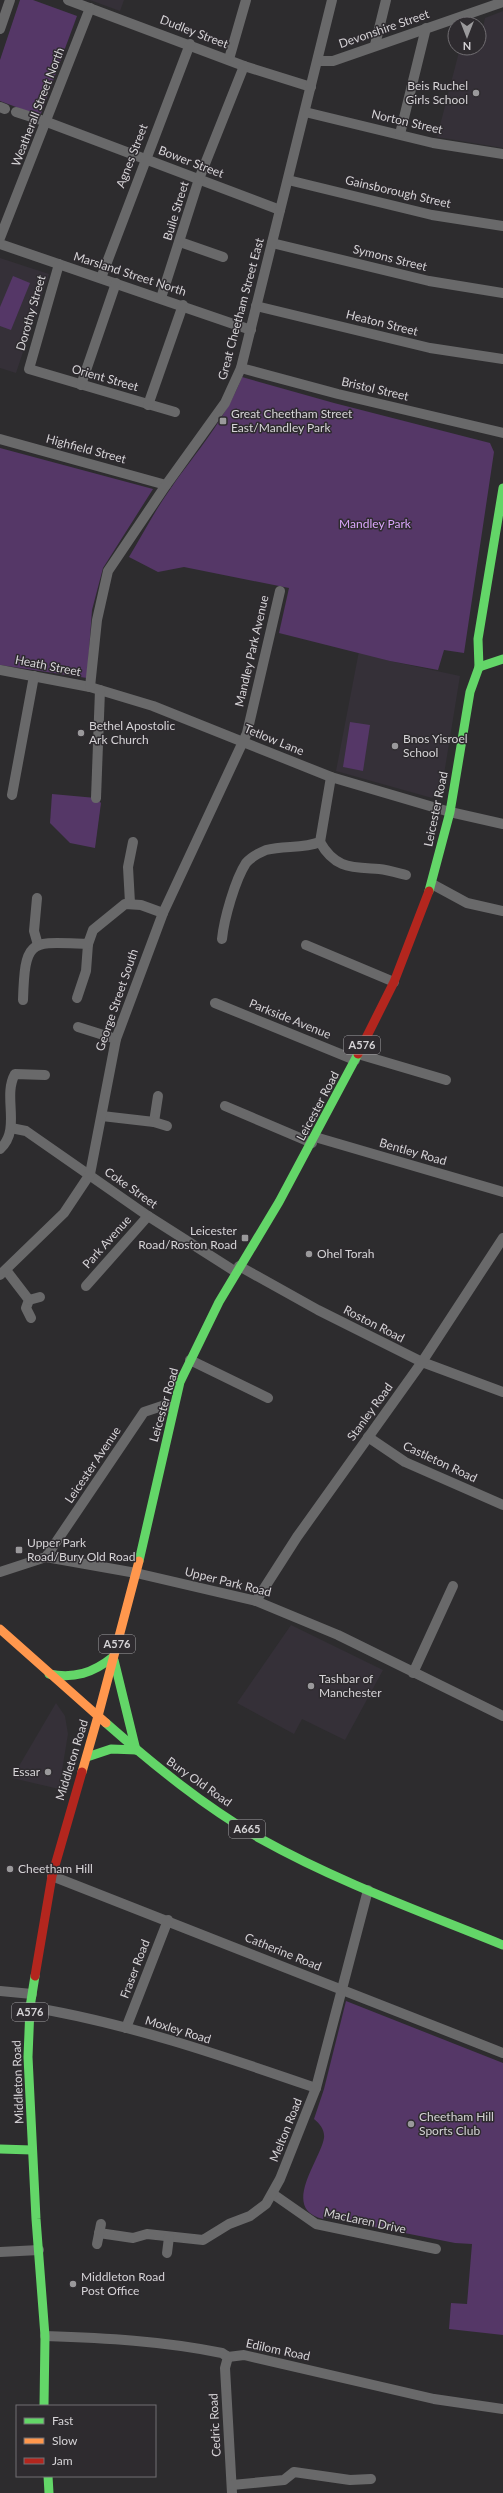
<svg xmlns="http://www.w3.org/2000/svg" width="503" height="2493" font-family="Lato,sans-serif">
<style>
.built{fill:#353038}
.green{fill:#553767}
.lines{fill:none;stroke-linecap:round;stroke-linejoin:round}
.street{stroke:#69696a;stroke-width:10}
.fast{stroke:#63d668;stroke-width:9}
.slow{stroke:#ff974d;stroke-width:9}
.jam{stroke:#b3261e;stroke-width:9}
.poi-dot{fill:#9a999b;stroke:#2e2b2f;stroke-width:1.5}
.labels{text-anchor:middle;stroke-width:3;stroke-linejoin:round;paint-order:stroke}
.shield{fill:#2e2b2f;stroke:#a3a1a4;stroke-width:1}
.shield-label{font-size:11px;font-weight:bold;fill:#d5d3d6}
.street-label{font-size:12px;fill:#d5d3d6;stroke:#2e2b2f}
.poi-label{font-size:12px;fill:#d5d3d6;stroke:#2e2b2f;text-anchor:start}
.park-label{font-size:12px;fill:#daa5fb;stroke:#2e2b2f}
</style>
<rect width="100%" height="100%" fill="#2d2c2e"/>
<g class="built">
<polygon points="90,0 124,0 120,11"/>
<polygon points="503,11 503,148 437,137 460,48 479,48 485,18"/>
<polygon points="0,258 49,274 16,373 0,368"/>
<polygon points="359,651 390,661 460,676 441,793 432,798 336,771"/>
<polygon points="291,1625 383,1670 345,1740 302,1719 294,1734 237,1703"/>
<polygon points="56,1703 65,1716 68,1734 59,1789 12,1778"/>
</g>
<g class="green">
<polygon points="20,0 33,0 77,16 40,116 0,101 0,60"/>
<polygon points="13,276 30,283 11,330 0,326 0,307"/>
<path d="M242,377l92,26 156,40 4,9 -30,201 -20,-3 -6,20 -48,-9 -111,-28 10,-45 -105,-21 -26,5 -29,-15c14,-23 26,-47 42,-69 25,-36 55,-69 71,-111z"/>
<polygon points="0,448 153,489 103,568 92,610 87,678 0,665"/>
<polygon points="350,722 370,725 363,771 343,767"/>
<polygon points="52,794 96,798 101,803 95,848 70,843 50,823"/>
<path d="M346,2001l157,62v272l-54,-6 2,-26 16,1 5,-60 -17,-1 -131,-26 -1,2c-43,-10 -3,-58 1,-81 1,-8 -4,-14 -10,-19l10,-30z"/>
</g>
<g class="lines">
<g class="street">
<polyline points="68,0 244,66 311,87"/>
<polyline points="0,29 10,0"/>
<polyline points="375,45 386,0"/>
<polyline points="229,59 246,0"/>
<polyline points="318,61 333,61 503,2"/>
<polyline points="0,107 5,109"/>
<polyline points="16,112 47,122 280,210"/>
<polyline points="305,112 433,143 503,154"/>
<polyline points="400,134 426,28"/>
<polyline points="288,180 432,215 503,226"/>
<polyline points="0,238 90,8"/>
<polyline points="180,242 223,257"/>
<polyline points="272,243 429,281 503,293"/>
<polyline points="0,244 251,330"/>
<polyline points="59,264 29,369 175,412"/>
<polyline points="101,278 190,44"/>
<polyline points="161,298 199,179 244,66"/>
<polyline points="256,306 430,348 503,359"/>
<polyline points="241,368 338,394 503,433"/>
<polyline points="81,385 116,283"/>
<polyline points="148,405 183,305"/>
<polyline points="0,439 166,485"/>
<polyline points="0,670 90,687 153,706 331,777 450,812 503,824"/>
<polyline points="90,687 97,620 108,571 166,485 225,403 241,368 332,0"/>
<polyline points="12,795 34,676"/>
<polyline points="96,798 100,690"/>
<path d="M320,842c15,27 32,25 59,27 9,1 19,4 27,6"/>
<polyline points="432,884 467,903 503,911"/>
<polyline points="37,898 34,931 38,945"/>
<polyline points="130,903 128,867 133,842"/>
<path d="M222,939c2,-20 13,-59 24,-76 5,-6 13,-10 20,-13 18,-5 36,-1 54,-8l11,-65"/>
<polyline points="306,945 394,982"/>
<polyline points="77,998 86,971 88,944"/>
<path d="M23,1000c2,-63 7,-58 65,-56l5,-14 32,-26 16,1 22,8"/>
<polyline points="215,1003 355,1060"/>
<polyline points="78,1027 116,1039"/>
<polyline points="358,1054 446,1080"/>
<polyline points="225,1106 312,1143"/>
<polyline points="102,1116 154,1122 158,1096"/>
<polyline points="154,1122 167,1126"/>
<polyline points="11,1128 26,1131 148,1216 236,1272"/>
<polyline points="315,1137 503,1192"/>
<path d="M0,1149c22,-20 2,-52 15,-75l30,1"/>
<polyline points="239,1266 318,1310 422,1362 503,1392"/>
<polyline points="6,1270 29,1300 26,1308 31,1318"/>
<polyline points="0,1275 64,1213 90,1174 116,1039 163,913 247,733 280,591"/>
<polyline points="86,1286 148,1216"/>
<polyline points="29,1300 40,1297"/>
<polyline points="190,1360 268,1398"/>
<polyline points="368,1437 405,1462 503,1505"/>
<polyline points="46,1557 144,1412 165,1405 173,1408"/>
<polyline points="0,1572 46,1557 136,1573 256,1601 338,1635 503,1716"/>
<polyline points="256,1601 297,1537 422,1362 503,1238"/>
<polyline points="413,1673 453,1586"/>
<polyline points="52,1876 503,2053"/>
<polyline points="0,1991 32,1994"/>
<path d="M30,2007c98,16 193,49 286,81"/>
<polyline points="126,2028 168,1920"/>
<polyline points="273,2194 316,2224 436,2249"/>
<polyline points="99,2233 133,2238 147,2234 203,2240 229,2224 250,2216 266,2204 280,2179 316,2088 368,1890"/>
<polyline points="97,2244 101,2224"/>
<polyline points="0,2252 39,2250"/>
<polyline points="167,2253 169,2237"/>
<path d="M45,2336c60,2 118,5 177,17l6,4 16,-2 190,44 69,10"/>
<polyline points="228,2357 225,2368 232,2493"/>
<polyline points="232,2485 284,2480 294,2472 350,2480 371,2479"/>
</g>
<g class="fast">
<polyline points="479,667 503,659"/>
<polyline points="429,891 450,812 470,692 479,667 478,639 503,488"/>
<polyline points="139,1561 180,1382 219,1302 279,1202 358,1054"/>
<polyline points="114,1660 136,1750"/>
<path d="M49,1674c25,5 44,-1 64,-17"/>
<path d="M106,1723c49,43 99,84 155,116 77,43 161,73 242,106"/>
<polyline points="87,1757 111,1749 137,1750"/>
<polyline points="35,1976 30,2007 28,2057 36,2219 45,2336 44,2406"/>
<polyline points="0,2149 32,2150"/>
<polyline points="48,2476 49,2493"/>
</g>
<g class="slow">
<polyline points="0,1629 98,1716 82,1772"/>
<polyline points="106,1723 98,1716 139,1561"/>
</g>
<g class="jam">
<polyline points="358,1054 394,982 429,891"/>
<polyline points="35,1976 52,1876 82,1772"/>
</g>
</g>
<g class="poi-dot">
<circle cx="476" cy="93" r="4"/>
<rect x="219" y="417" width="8" height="8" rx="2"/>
<circle cx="81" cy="733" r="4"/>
<circle cx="395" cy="746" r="4"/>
<rect x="241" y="1234" width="8" height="8" rx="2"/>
<circle cx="309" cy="1254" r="4"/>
<rect x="15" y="1546" width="8" height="8" rx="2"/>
<circle cx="311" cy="1686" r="4"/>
<circle cx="48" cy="1772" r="4"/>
<circle cx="10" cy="1869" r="4"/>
<circle cx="411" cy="2124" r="4"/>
<circle cx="73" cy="2284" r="4"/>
</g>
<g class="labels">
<g class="shield">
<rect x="344" y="1036" width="36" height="18" rx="3"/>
<rect x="99" y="1635" width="36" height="18" rx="3"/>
<rect x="229" y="1820" width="36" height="18" rx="3"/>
<rect x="12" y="2003" width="36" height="18" rx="3"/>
</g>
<g class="shield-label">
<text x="362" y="1049">A576</text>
<text x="117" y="1648">A576</text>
<text x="247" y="1833">A665</text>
<text x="30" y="2016">A576</text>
</g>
<g class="street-label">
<text transform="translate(384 29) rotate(-19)" y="4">Devonshire Street</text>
<text transform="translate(194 32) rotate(21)" y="4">Dudley Street</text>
<text transform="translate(38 107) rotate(-69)" y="4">Weatherall Street North</text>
<text transform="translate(407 122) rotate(13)" y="4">Norton Street</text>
<text transform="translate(132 156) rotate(-69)" y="4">Agnes Street</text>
<text transform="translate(191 162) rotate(21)" y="4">Bower Street</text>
<text transform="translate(398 192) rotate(13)" y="4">Gainsborough Street</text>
<text transform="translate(176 211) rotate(-73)" y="4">Buile Street</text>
<text transform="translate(390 258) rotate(14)" y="4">Symons Street</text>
<text transform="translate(130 274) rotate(18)" y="4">Marsland Street North</text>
<text transform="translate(241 309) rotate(-75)" y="4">Great Cheetham Street East</text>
<text transform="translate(31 313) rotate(-74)" y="4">Dorothy Street</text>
<text transform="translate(382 323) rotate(14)" y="4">Heaton Street</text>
<text transform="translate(105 378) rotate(16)" y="4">Orient Street</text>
<text transform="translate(375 389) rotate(13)" y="4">Bristol Street</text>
<text transform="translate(86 449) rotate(15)" y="4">Highfield Street</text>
<text transform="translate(252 651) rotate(-77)" y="4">Mandley Park Avenue</text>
<text transform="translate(48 666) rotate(11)" y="4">Heath Street</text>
<text transform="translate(274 740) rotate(22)" y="4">Tetlow Lane</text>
<text transform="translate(436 809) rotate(-78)" y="4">Leicester Road</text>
<text transform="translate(117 1000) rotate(-71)" y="4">George Street South</text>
<text transform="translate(290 1019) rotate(22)" y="4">Parkside Avenue</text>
<text transform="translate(318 1106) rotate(-62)" y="4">Leicester Road</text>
<text transform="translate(413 1152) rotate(16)" y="4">Bentley Road</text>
<text transform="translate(131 1188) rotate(35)" y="4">Coke Street</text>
<text transform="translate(107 1242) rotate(-48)" y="4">Park Avenue</text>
<text transform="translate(374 1324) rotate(27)" y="4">Roston Road</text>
<text transform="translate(164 1405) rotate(-74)" y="4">Leicester Road</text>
<text transform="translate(370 1412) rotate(-54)" y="4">Stanley Road</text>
<text transform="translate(440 1462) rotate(25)" y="4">Castleton Road</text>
<text transform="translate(93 1465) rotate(-56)" y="4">Leicester Avenue</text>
<text transform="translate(228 1582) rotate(14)" y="4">Upper Park Road</text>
<text transform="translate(72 1760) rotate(-73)" y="4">Middleton Road</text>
<text transform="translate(199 1782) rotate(35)" y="4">Bury Old Road</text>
<text transform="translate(283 1952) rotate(22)" y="4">Catherine Road</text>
<text transform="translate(135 1969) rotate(-69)" y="4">Fraser Road</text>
<text transform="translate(178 2030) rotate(17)" y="4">Moxley Road</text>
<text transform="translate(18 2082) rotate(-92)" y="4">Middleton Road</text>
<text transform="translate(286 2130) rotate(-68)" y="4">Melton Road</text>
<text transform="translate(365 2221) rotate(12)" y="4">MacLaren Drive</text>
<text transform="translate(278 2350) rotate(12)" y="4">Edilom Road</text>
<text transform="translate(215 2425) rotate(-93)" y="4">Cedric Road</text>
</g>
<g class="poi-label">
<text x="468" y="90" text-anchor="end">Beis Ruchel<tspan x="468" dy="14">Girls School</tspan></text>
<text x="231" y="418">Great Cheetham Street<tspan x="231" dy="14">East/Mandley Park</tspan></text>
<text x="89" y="730">Bethel Apostolic<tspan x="89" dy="14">Ark Church</tspan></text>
<text x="403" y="743">Bnos Yisroel<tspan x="403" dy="14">School</tspan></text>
<text x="237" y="1235" text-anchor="end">Leicester<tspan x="237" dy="14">Road/Roston Road</tspan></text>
<text x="317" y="1258">Ohel Torah</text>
<text x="27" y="1547">Upper Park<tspan x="27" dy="14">Road/Bury Old Road</tspan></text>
<text x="319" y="1683">Tashbar of<tspan x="319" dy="14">Manchester</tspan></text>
<text x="40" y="1776" text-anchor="end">Essar</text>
<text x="18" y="1873">Cheetham Hill</text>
<text x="419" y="2121">Cheetham Hill<tspan x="419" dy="14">Sports Club</tspan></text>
<text x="81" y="2281">Middleton Road<tspan x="81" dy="14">Post Office</tspan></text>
</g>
<g class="park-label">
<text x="375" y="528">Mandley Park</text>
</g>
</g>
<rect x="16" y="2405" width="140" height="72" fill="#2e2b2f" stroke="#716e72"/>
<rect x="24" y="2418" width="20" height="6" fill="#63d668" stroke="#716e72"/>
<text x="52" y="2425" font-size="12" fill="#d5d3d6">Fast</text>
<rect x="24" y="2438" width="20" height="6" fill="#ff974d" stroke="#716e72"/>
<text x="52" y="2445" font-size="12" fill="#d5d3d6">Slow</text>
<rect x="24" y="2458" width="20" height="6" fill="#b3261e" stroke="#716e72"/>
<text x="52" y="2465" font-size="12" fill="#d5d3d6">Jam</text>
<g transform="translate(467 36) rotate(180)"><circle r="19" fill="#2e2b2f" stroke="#716e72"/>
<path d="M0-3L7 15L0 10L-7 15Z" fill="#9a999b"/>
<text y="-6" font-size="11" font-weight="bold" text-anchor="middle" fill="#d5d3d6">N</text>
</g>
</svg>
